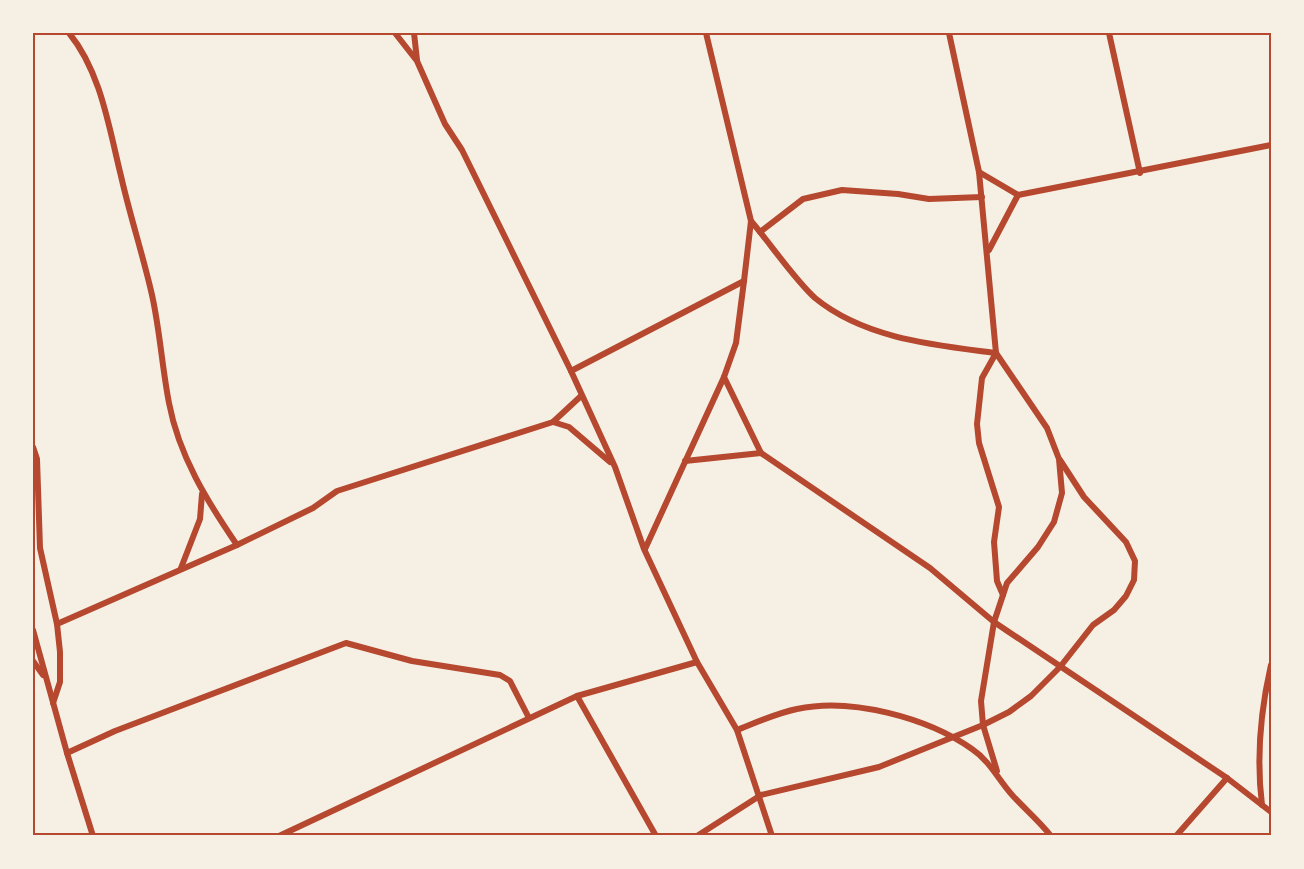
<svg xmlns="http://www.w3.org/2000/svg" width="1304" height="869" font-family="Arial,sans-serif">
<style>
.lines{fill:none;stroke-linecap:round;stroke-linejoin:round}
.minor{stroke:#b5482f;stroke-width:6}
.neatline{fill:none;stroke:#b5482f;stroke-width:2}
</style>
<rect width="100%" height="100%" fill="#f6efe4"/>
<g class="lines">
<g class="minor">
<path d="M69,33c32,39 40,95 52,143 9,40 22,79 31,119 8,36 10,72 17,108 10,53 38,98 68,142"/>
<polyline points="395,33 417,61 445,124 462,150 571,371 615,467 644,549 697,662 737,730 772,836"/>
<polyline points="414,33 417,60"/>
<polyline points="949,33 979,172 996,353 1047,428 1059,459 1062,493 1054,522 1038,547 1007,583 994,622 981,701 983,725 997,771"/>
<polyline points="1109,33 1140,173"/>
<polyline points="979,172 1018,195 1271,145"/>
<path d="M751,221c19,22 43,58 64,77 50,41 120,47 181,55"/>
<polyline points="760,232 803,199 842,190 898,194 929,199 982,197"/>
<polyline points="989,250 1018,195"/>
<polyline points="996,353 982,378 977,424 979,443 999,507 994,542 997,581 1003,595"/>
<polyline points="571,371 744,281"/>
<polyline points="724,377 761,453 930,568 994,622 1227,778 1271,812"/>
<polyline points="553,422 569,427 610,462"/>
<polyline points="33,447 37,459 40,548 57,624 60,652 60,682 53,703"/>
<polyline points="685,461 761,453"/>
<polyline points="645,549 724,377 736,343 744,281 751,221 706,33"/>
<polyline points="181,568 200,519 202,494"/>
<polyline points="57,624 237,545 313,508 337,491 553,422 581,396"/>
<polyline points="33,630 67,753 93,836"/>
<polyline points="33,661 43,675"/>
<polyline points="577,696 656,836"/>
<path d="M737,730c20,-8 40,-17 60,-21 54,-12 131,9 175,40 18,12 27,32 41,47 13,14 26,25 38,40"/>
<polyline points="67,753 115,731 346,643 412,661 500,675 510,681 529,718"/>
<path d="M1262,805c-6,-48 -2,-92 9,-140"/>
<polyline points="279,836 577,696 697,662"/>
<polyline points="697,836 761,795 879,767 983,725 1009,712 1031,696 1060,667 1093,625 1114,610 1126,596 1134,580 1135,561 1126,542 1084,497 1060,460"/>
<polyline points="1176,836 1227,778"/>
</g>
</g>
<rect width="1304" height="869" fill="none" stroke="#f6efe4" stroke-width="69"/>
<rect x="34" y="34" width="1236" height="800" class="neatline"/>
</svg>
